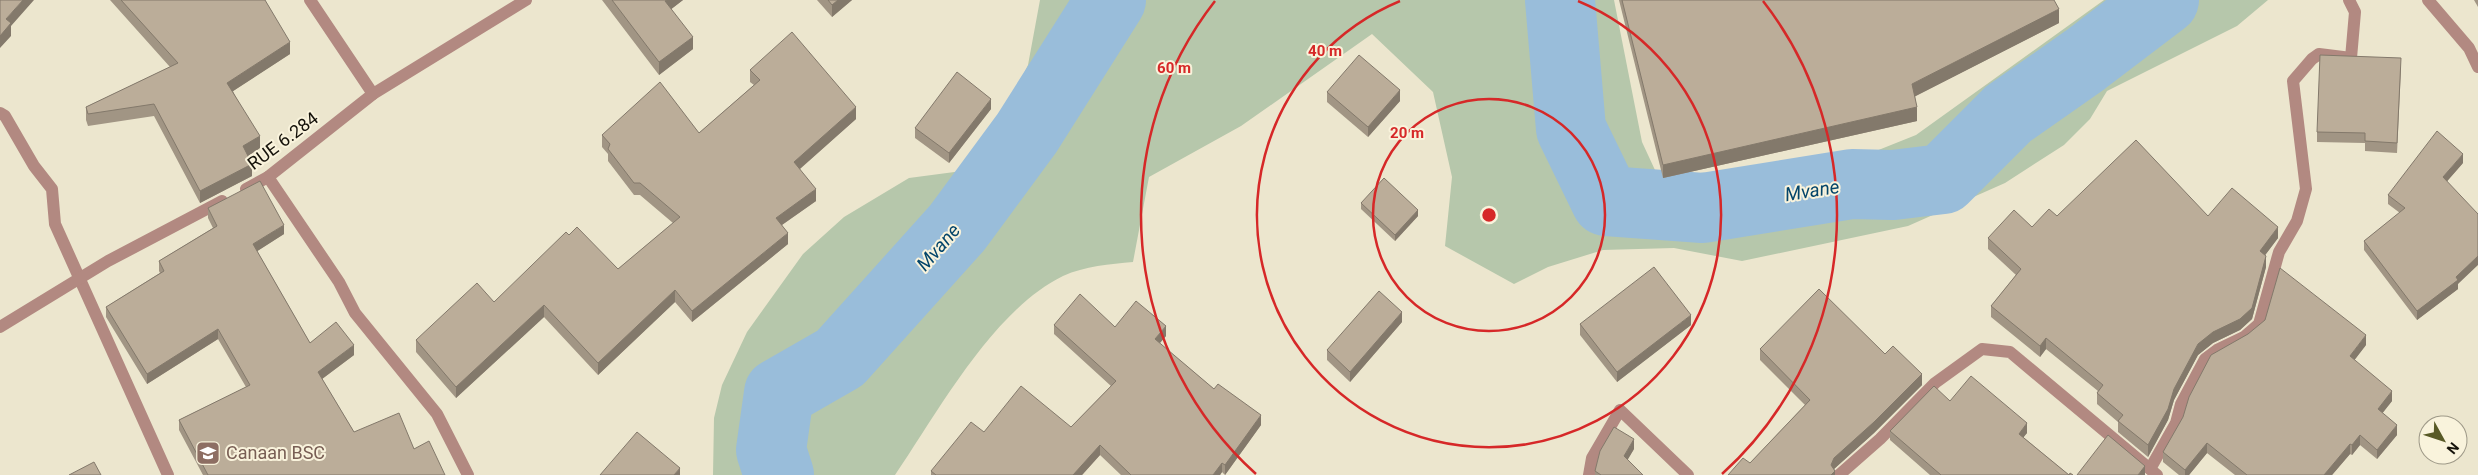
<svg xmlns="http://www.w3.org/2000/svg" width="2478" height="475" font-family="Roboto,sans-serif">
<style>
.green{fill:#b6c7ab}
.lines{fill:none;stroke-linecap:round;stroke-linejoin:round}
.river{stroke:#99bdda;stroke-width:70}
.minor{stroke:#b28981;stroke-width:12}
.wall{fill:#a19584}
.shaded-wall{fill:#83796b}
.building{fill:#bbad99;stroke:#83796b}
.ring{fill:none;stroke:#d62828;stroke-width:2.5}
.labels{text-anchor:middle;stroke-width:4;stroke-linejoin:round;paint-order:stroke}
.street-label{font-size:18px;fill:#15120a;stroke:#f9f3dc}
.education-label{font-size:18px;fill:#785e54;stroke:#f9f3dc;text-anchor:start}
.water-label{font-size:19px;font-style:italic;fill:#04456a;stroke:#f9f3dc}
.centre{fill:#d62828;stroke:#f9f3dc;stroke-width:2.5}
.ring-label{font-size:15px;text-anchor:middle;font-weight:bold;fill:#d62828;stroke:#f9f3dc;stroke-width:4;stroke-linejoin:round;paint-order:stroke}
</style>
<rect width="100%" height="100%" fill="#ece6ce"/>
<path class="green" d="M1040,0h574l28,142 19,41 27,4 74,-22 114,-14 40,-16 188,-135h164l-31,26 -130,65 -17,28 -26,26 -59,38 -97,43 -166,35 -68,-13 -71,2 -55,17 -34,17 -69,-38 7,-69 -19,-85 -61,-58 -131,92 -92,51 -16,85c-23,2 -48,4 -70,14 -70,34 -125,136 -168,199h-182l1,-57 8,-33 25,-53 56,-78 41,-37 65,-39 53,-7 27,-24 39,-82z"/>
<g class="lines">
<g class="river">
<polyline points="1560,0 1571,129 1606,201 1703,208 1852,184 1893,185 1943,179 2008,114 2085,60 2164,0"/>
<polyline points="779,475 771,450 779,393 840,358 957,228 1027,133 1111,0"/>
</g>
<g class="minor">
<polyline points="310,0 373,94"/>
<polyline points="2428,0 2469,48 2478,67"/>
<polyline points="0,113 5,116 34,166 52,189 55,224 168,475"/>
<polyline points="268,177 339,282 355,313 437,414 468,475"/>
<polyline points="246,189 268,177 373,94 526,0"/>
<polyline points="0,327 108,261 222,201"/>
<polyline points="1589,475 1592,458 1620,410 1688,475"/>
<polyline points="1839,475 1880,439 1935,383 1982,349 2010,352 2150,469"/>
<polyline points="2157,475 2150,469 2176,423 2181,404 2205,359 2217,350 2244,337 2259,324 2279,252 2297,221 2306,189 2293,81 2312,59 2319,54 2351,58 2355,12 2349,0"/>
</g>
</g>
<g class="wall">
<polygon points="110,0 265,0 290,54 233,91 260,148 248,156 252,176 200,203 154,116 88,126 86,120 86,107 170,67"/>
<polygon points="602,0 683,0 671,9 693,49 659,75"/>
<polygon points="817,0 852,0 832,17"/>
<polygon points="1619,0 2054,0 2059,23 1915,96 1917,121 1663,178"/>
<polygon points="2474,0 2478,0 2478,7"/>
<polygon points="2401,68 2397,153 2365,151 2365,143 2317,142 2317,132"/>
<polygon points="750,70 856,119 800,169 816,201 782,225 788,244 692,322 675,302 598,375 544,317 456,398 416,352 416,340 494,302 569,235 618,269 673,223 640,195 634,195 608,161 608,154 602,147 602,135 699,133 754,85 750,82"/>
<polygon points="1327,92 1400,101 1368,137 1327,102"/>
<polygon points="991,109 949,163 915,138 915,128"/>
<polygon points="2463,163 2447,181 2458,289 2417,320 2364,250 2364,241 2400,213 2388,204 2388,195"/>
<polygon points="1361,203 1418,216 1395,241 1361,209"/>
<polygon points="208,208 284,234 257,251 310,343 354,355 322,379 354,432 414,449 445,475 203,475 179,430 179,420 246,387 218,339 147,384 106,317 106,307 160,273 159,271 159,261 213,228 208,218"/>
<polygon points="2057,216 2208,216 2278,238 2265,255 2266,267 2252,319 2240,330 2213,343 2198,355 2174,400 2168,420 2148,457 2118,432 2118,422 2097,404 2097,393 2098,391 2046,349 2040,357 1991,317 1991,306 2016,275 1988,249 1988,238 2032,227"/>
<polygon points="1402,322 1350,382 1327,360 1327,350"/>
<polygon points="1580,324 1691,325 1617,382 1580,335"/>
<polygon points="1054,325 1115,327 1166,336 1159,343 1214,389 1261,425 1225,475 1222,472 1220,475 1121,475 1100,455 1082,475 931,475 931,471 984,432 1071,427 1111,386 1054,334"/>
<polygon points="2366,345 2354,360 2392,401 2382,413 2397,435 2377,459 2360,445 2352,455 2350,454 2332,475 2235,475 2207,453 2189,475 2179,475 2163,462 2163,452"/>
<polygon points="1760,349 1885,354 1922,385 1874,433 1834,469 1835,475 1750,463 1805,405 1760,360"/>
<polygon points="1950,401 2027,433 2023,437 2069,475 2073,475 1930,475 1890,440 1890,431"/>
<polygon points="1634,449 1627,460 1643,475 1595,475 1595,471"/>
</g>
<g class="shaded-wall">
<polygon points="23,0 34,0 11,26 11,36 0,48 0,36 6,19"/>
<polygon points="667,0 683,0 665,14 665,1"/>
<polygon points="838,0 852,0 832,17 832,5"/>
<polygon points="2059,9 2059,23 1912,98 1912,84"/>
<polygon points="693,37 693,49 659,75 659,62"/>
<polygon points="290,42 290,54 227,95 227,83"/>
<polygon points="1400,90 1400,101 1368,137 1368,127"/>
<polygon points="991,99 991,109 949,163 949,153"/>
<polygon points="856,107 856,119 794,174 794,162"/>
<polygon points="1917,107 1917,121 1663,178 1663,165"/>
<polygon points="260,136 260,148 243,159 243,146"/>
<polygon points="2463,154 2463,163 2443,186 2443,177"/>
<polygon points="252,164 252,176 200,203 200,191"/>
<polygon points="816,189 816,201 776,229 776,218"/>
<polygon points="1418,210 1418,216 1395,241 1395,235"/>
<polygon points="284,225 284,234 253,254 253,244"/>
<polygon points="2278,227 2278,238 2260,262 2260,251"/>
<polygon points="788,233 788,244 692,322 692,311"/>
<polygon points="2266,256 2266,267 2252,319 2240,330 2213,343 2198,355 2174,400 2168,420 2148,457 2148,445 2174,389 2198,344"/>
<polygon points="2478,256 2478,265 2458,284 2458,289 2417,320 2417,311"/>
<polygon points="675,290 675,302 598,375 598,363"/>
<polygon points="544,305 544,317 456,398 456,387"/>
<polygon points="1402,312 1402,322 1350,382 1350,372"/>
<polygon points="1691,315 1691,325 1617,382 1617,372"/>
<polygon points="1166,326 1166,336 1155,349 1155,339"/>
<polygon points="218,329 218,339 147,384 147,374"/>
<polygon points="2366,335 2366,345 2350,366 2350,356"/>
<polygon points="2046,338 2046,349 2040,357 2040,346"/>
<polygon points="354,345 354,355 318,382 318,372"/>
<polygon points="1922,374 1922,385 1874,433 1834,469 1835,471 1835,475 1831,475 1831,465 1834,458"/>
<polygon points="2392,391 2392,401 2378,419 2378,409"/>
<polygon points="1261,415 1261,425 1225,475 1225,465"/>
<polygon points="2027,423 2027,433 2019,443 2019,434"/>
<polygon points="2397,425 2397,435 2377,459 2377,450"/>
<polygon points="2360,435 2360,445 2352,455 2352,445"/>
<polygon points="1634,439 1634,449 1624,466 1624,456"/>
<polygon points="2207,443 2207,453 2189,475 2185,475 2185,470"/>
<polygon points="2350,444 2350,454 2332,475 2324,475"/>
<polygon points="1100,445 1100,455 1082,475 1073,475"/>
<polygon points="1222,463 1222,472 1220,475 1213,475"/>
<polygon points="2145,466 2145,475 2138,475"/>
<polygon points="680,468 680,475 674,475"/>
</g>
<g class="building">
<polygon points="0,0 23,0 6,19 11,23 0,36"/>
<polygon points="121,0 265,0 290,42 227,83 260,136 243,146 252,164 200,191 154,104 88,114 86,107 178,63"/>
<polygon points="612,0 667,0 665,1 693,37 659,62"/>
<polygon points="828,0 838,0 832,5"/>
<polygon points="1622,0 2054,0 2059,9 1912,84 1917,107 1663,165"/>
<polygon points="792,32 856,107 794,162 816,189 776,218 788,233 692,311 675,290 598,363 544,305 456,387 416,340 477,283 494,302 566,232 569,235 577,227 618,269 680,217 640,183 634,183 608,149 610,144 602,135 660,82 699,133 760,80 750,70"/>
<polygon points="1359,55 1400,90 1368,127 1327,92"/>
<polygon points="2320,55 2401,58 2397,143 2365,141 2365,133 2317,132"/>
<polygon points="957,72 991,99 949,153 915,128"/>
<polygon points="2437,131 2463,154 2443,177 2478,214 2478,256 2456,277 2458,280 2417,311 2364,241 2405,208 2388,195"/>
<polygon points="2136,140 2208,216 2232,188 2278,227 2260,251 2266,256 2252,308 2240,319 2213,332 2198,344 2174,389 2168,409 2148,445 2118,421 2123,415 2097,393 2103,385 2046,338 2040,346 1991,306 2021,269 1988,238 2014,210 2032,227 2049,209 2057,216"/>
<polygon points="1384,178 1418,210 1395,235 1361,203"/>
<polygon points="260,181 284,225 253,244 310,343 336,322 354,345 318,372 354,432 399,413 414,449 429,441 445,475 208,475 179,420 250,385 218,329 147,374 106,307 164,271 159,261 217,226 208,208"/>
<polygon points="1654,267 1691,315 1617,372 1580,324"/>
<polygon points="2280,268 2366,335 2350,356 2392,391 2378,409 2397,425 2377,450 2360,435 2352,445 2350,444 2324,475 2247,475 2207,443 2185,470 2163,452 2183,417 2189,397 2211,355 2248,334 2265,320"/>
<polygon points="1819,289 1885,354 1893,346 1922,374 1874,422 1834,458 1831,465 1835,471 1831,475 1728,475 1743,458 1750,463 1810,400 1760,349"/>
<polygon points="1379,291 1402,312 1350,372 1327,350"/>
<polygon points="1080,294 1115,327 1136,301 1166,326 1155,339 1214,389 1218,384 1261,415 1225,465 1222,463 1213,475 1131,475 1100,445 1073,475 936,475 931,471 971,422 984,432 1021,386 1071,427 1116,381 1054,325"/>
<polygon points="1971,376 2027,423 2019,434 2069,475 2070,473 2073,475 1941,475 1890,431 1934,386 1950,401"/>
<polygon points="1614,427 1634,439 1624,456 1643,475 1601,475 1595,471 1600,451"/>
<polygon points="637,432 680,468 674,475 600,475"/>
<polygon points="2108,435 2145,466 2138,475 2077,475"/>
<polygon points="94,462 101,475 69,475"/>
</g>
<g class="ring">
<circle cx="1489" cy="215" r="116"/>
<path d="M1578 1A232 232 0 1 1 1400 1"/>
<path d="M1256 474A348 348 0 0 1 1215 1M1763 1A348 348 0 0 1 1722 474"/>
</g>
<defs>
<g id="school-square" transform="scale(1.25)"><rect x="-9" y="-9" width="18" height="18" rx="4" fill="#8d6e63" stroke="#f9f3dc"/><path d="M0-5L7-2L0 1L-7-2ZM-4 1L0 2.5L4 1V4Q0 6-4 4Z" fill="#fff"/></g>
</defs>
<g fill-rule="evenodd">
<use href="#school-square" x="208" y="453"/>
</g>
<g class="labels">
<g class="street-label">
<text transform="translate(283 141) rotate(-37)" y="6">RUE 6.284</text>
</g>
<g class="education-label">
<text x="226" y="459">Canaan BSC</text>
</g>
<g class="water-label">
<text transform="translate(1812 190) rotate(-9)" y="7">Mvane</text>
<text transform="translate(938 247) rotate(-49)" y="7">Mvane</text>
</g>
</g>
<circle cx="1489" cy="215" r="8" class="centre"/>
<g class="ring-label">
<text x="1325" y="56">40 m</text>
<text x="1174" y="73">60 m</text>
<text x="1407" y="138">20 m</text>
</g>
<g transform="translate(2443 440) rotate(130)"><circle r="24" fill="#f9f3dc" stroke="#9e9988"/>
<path d="M0-4L9 19L0 12L-9 19Z" fill="#585926"/>
<text y="-8" font-size="14" font-weight="bold" text-anchor="middle" fill="#15120a">N</text>
</g>
</svg>
